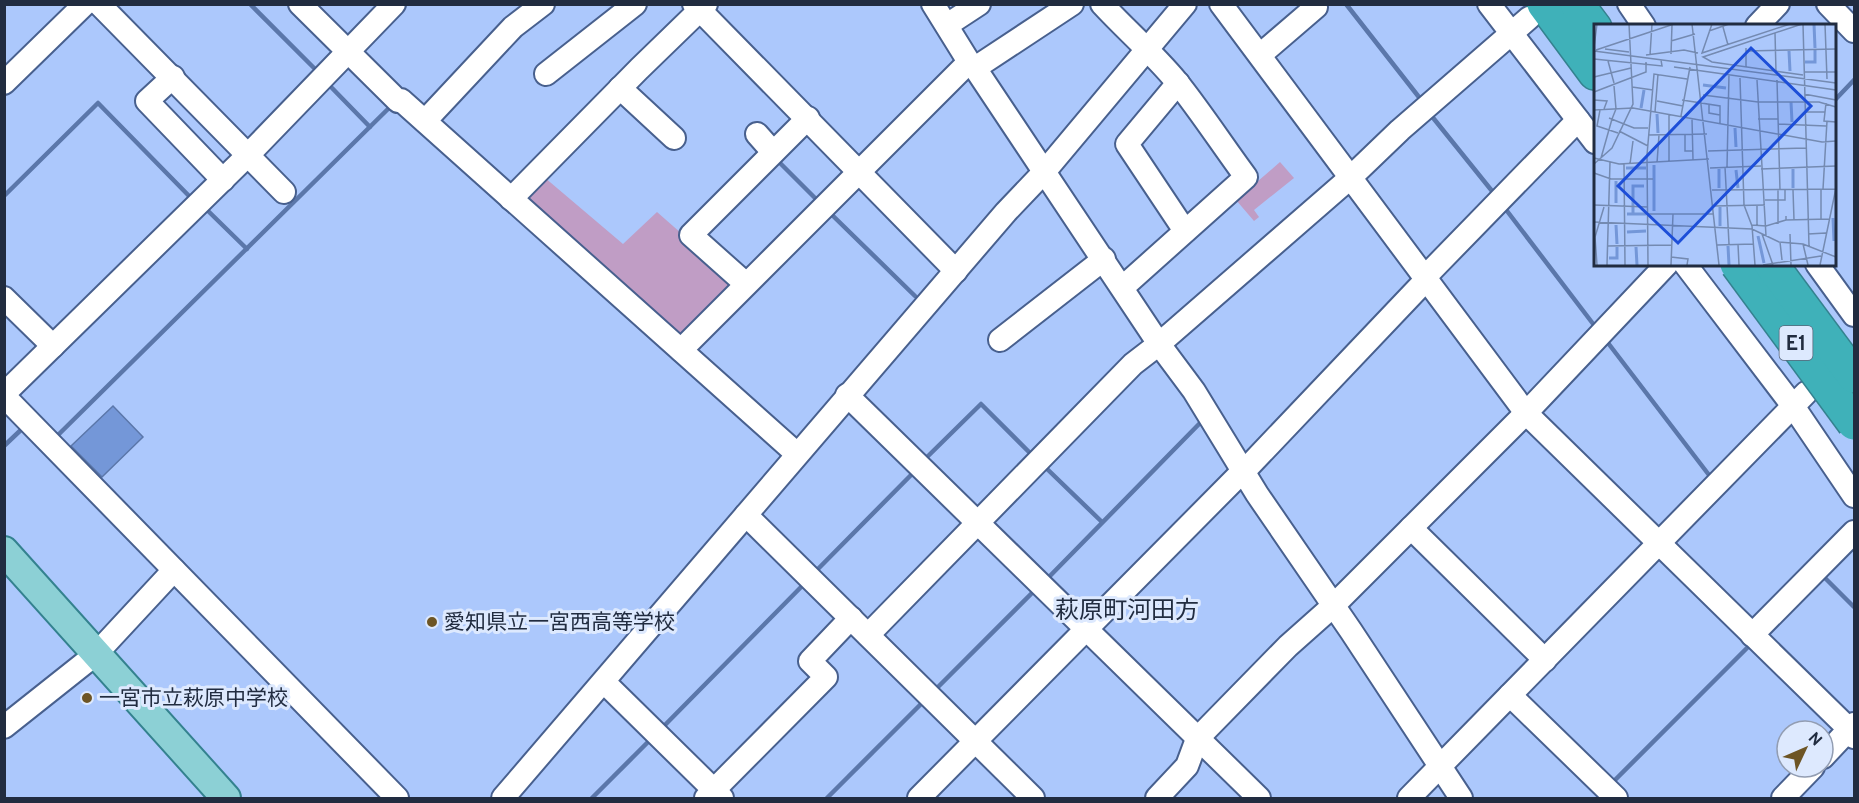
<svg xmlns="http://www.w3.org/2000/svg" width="1859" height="803" font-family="Overpass,'Noto Sans JP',sans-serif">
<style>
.green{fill:#c09dc5}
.water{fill:#7497d8;stroke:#5b77aa;stroke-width:1.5}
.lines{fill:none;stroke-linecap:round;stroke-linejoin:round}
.stream{stroke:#5b77aa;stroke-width:4.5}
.minor-casing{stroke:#48608e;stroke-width:26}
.major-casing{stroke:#34828f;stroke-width:32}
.highway-casing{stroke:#34828f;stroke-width:36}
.minor{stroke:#fff;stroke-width:22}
.major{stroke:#8cd0d5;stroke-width:28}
.highway{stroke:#3fb1b9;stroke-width:33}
.highway-bridge-casing{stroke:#34828f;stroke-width:36;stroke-linecap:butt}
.highway-bridge{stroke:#3fb1b9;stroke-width:33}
.poi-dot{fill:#6d5525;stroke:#dde9fe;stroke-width:2}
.labels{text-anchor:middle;stroke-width:6;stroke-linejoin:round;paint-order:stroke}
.shield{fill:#dde9fe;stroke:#596579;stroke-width:1.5}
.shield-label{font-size:20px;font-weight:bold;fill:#212c40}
.poi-label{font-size:21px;fill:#212c40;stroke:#dde9fe;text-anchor:start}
.quarter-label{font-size:24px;fill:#212c40;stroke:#dde9fe}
.inset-river{fill:none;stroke:#7497d8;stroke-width:3}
.inset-road{fill:none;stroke:#748ab1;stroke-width:1.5}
.view{fill:#1d4ed8;fill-opacity:0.15;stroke:#1d4ed8;stroke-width:3}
.inset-edge{fill:none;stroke:#212c40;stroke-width:3}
</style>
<rect width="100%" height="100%" fill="#acc8fc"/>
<g class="green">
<polygon points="1280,162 1294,178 1254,210 1259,217 1254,221 1236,200"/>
<polygon points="544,177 623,244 657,212 739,284 684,339 523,198"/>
</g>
<polygon class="water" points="113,406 143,437 102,477 71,446"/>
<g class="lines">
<g class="stream">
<polyline points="250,4 314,68"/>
<polyline points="1346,4 1422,101"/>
<polyline points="332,88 370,127"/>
<polyline points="1834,101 1854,80"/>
<polyline points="1430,114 1492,191"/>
<polyline points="776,159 819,202"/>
<polyline points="4,196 98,103 192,199"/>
<polyline points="204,207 247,249"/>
<polyline points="1504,207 1597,329"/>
<polyline points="829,212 915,296"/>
<polyline points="1605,339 1709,475"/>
<polyline points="55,438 390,107"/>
<polyline points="4,446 24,427"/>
<polyline points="924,460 981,404 1033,456"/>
<polyline points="1044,466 1102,522"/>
<polyline points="814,573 915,471"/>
<polyline points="1822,575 1854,607"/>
<polyline points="1046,580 1202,421"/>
<polyline points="933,692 1035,590"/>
<polyline points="662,728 806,582"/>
<polyline points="1611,784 1751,644"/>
<polyline points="592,798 652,738"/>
<polyline points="827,798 925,700"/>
</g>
<g class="minor-casing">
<g id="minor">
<polyline points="99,4 284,192"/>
<polyline points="300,4 398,101 401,100 797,454"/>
<polyline points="694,4 956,271"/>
<polyline points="933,4 969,62 975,68 1159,344 1194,391 1257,494 1351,631 1461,798"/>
<path d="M1102,4c25,27 52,50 75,78 24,30 46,64 69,95l-123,110"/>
<polyline points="1221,4 1526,413 1849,729 1854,737"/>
<polyline points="1489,4 1595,142"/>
<polyline points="1629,4 1644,26"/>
<polyline points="1828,4 1854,31"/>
<polyline points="947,25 979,4"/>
<polyline points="1757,26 1778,4"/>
<polyline points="1260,55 1316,7"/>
<polyline points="975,68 1072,4"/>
<polyline points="546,74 635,4"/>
<polyline points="173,77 147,101 223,180"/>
<polyline points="4,83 85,4"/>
<polyline points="1178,83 1127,144 1185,231"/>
<polyline points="620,88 674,138"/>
<polyline points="425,121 513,27 543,4"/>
<polyline points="757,134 773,152"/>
<polyline points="511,199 639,69 706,4"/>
<polyline points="1685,264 1793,406 1854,496"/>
<polyline points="1817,264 1854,315"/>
<polyline points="746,284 691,235 808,118"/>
<polyline points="4,298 53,346"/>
<polyline points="1000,340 1104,259"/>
<polyline points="681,350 969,62"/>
<polyline points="4,394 249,154 394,4"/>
<polyline points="847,395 1259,798"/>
<polyline points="4,396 397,798"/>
<polyline points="746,515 1033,798"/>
<polyline points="1411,528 1545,660"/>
<polyline points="868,635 1133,364 1159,344 1350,178 1400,130 1529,18"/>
<polyline points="1752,635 1854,532"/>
<polyline points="604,682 722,798"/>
<polyline points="1510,695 1616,798"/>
<polyline points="4,727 96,654 174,570"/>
<polyline points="1823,757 1854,724"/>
<polyline points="503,798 1006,212 1045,171 1185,4"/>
<polyline points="706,798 826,677 810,661 851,618"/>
<polyline points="919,798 1239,475 1249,466 1423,283 1424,278 1578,120"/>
<polyline points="1157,798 1187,766 1197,739 1288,646 1333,606 1526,413 1667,264"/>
<polyline points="1409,798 1806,393"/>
<polyline points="1783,798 1813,767"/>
</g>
</g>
<g class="major-casing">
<polyline id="major" points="4,551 226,798"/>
</g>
<g class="highway-casing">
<g id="highway">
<polyline points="1544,4 1595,73"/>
<polyline points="1577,4 1595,28"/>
</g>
</g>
<use href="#minor" class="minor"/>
<use href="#major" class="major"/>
<use href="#highway" class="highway"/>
<g class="highway-bridge-casing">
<g id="highway-bridge">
<polyline points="1737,264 1854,423"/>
<polyline points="1771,264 1854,376"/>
</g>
</g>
<use href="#highway-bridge" class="highway-bridge"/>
</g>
<g class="poi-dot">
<circle cx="432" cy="622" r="6"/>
<circle cx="87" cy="698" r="6"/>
</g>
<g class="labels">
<rect class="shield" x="1779.5" y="326" width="33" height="34" rx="4.5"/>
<g class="shield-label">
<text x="1796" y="350">E1</text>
</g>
<g class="poi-label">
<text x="444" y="629">愛知県立一宮西高等学校</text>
<text x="99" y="705">一宮市立萩原中学校</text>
</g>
<g class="quarter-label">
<text x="1127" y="618">萩原町河田方</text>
</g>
</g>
<g transform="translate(1594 24)">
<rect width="242" height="242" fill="#acc8fc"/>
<path class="inset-river" d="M220,0l1,24M195,27l1,20M211,38h10v-12M109,61l23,3M197,78l1,20M47,84l3,-18M63,90l1,19M141,104l1,19M60,141v46M32,144h20M125,145v19M199,145v19M142,146l2,18M22,157v22M126,183v19M33,190h19M39,190v-28h11M239,194l1,23M22,201l1,19M33,208l19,-1M164,212l6,27M134,222l1,19M42,223l1,18M15,234h8v-11"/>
<path class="inset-road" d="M98,0l27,241M118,0l-10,29 88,-29M208,0l-99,33 9,5 91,13M209,0l6,222M231,0l2,55M129,3l5,18M115,7l20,-7M181,9l1,39M77,17l24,-7M0,23l3,-23M152,24v19M11,25l24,3M2,26l78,-26M0,27l242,32M152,27l90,-2M77,30l1,-29M52,31l38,-5 14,3M56,31l2,-31M0,35l68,7 -1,-6M14,37l6,22M80,43l162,23M210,48h32M0,53l37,-9M146,54l4,127 8,21 3,39M163,56l9,156M183,56l3,110M38,63l21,3M0,68l52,-20v-10M210,70l32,6M109,71l55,7h61l17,5M0,76l13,1 -3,8M88,76l38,6v17M63,77l26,5M232,79l-2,18 12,1M115,81v8l11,2M0,86l39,-2 189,34 14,-1M6,86l-3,16 21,7M61,88l3,-38M211,88h20M75,90v48M87,92l9,-49M15,94l25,10h14M18,95l4,-10 -2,-23M98,95l1,41M164,95h20M184,100l48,2M25,107l29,15M91,110v17h8M54,111l59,-1M114,127l98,-3M0,134l25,6 90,-5M7,134l11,-39M63,139l2,-28M0,140l18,-16 21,-44 -4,-80M30,140l1,101M36,140l3,-23M131,143l4,77M133,143l2,-93M116,144l51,-2M167,145l75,-3M0,149l17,6h42M227,165v31M229,165l4,-68M118,166l124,-1M184,166v34M199,166l1,30M171,176h20v-10M0,181l54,2M163,181v21M119,182l52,-1M54,190h66M192,192v4l43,-1M0,198l158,7 27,13 24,2 33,13M158,201l14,1 20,-6M168,210l11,31M196,210l1,31M214,210l18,-1M186,218l2,18M144,220l1,21M209,220l5,21M123,221l37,-1M13,222l65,-1M77,233l17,2 -1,6M3,241l-2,-28 9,-30M13,241l3,-103M54,241l-1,-110 7,-81 33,5M77,241l2,-51M169,241l58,-9M226,241l16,-77"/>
<path class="view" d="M157,24l60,58 -133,137 -60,-57z"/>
<rect width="242" height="242" class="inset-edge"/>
</g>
<rect width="1859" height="803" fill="none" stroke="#212c40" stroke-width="12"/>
<g transform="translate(1805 749) rotate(46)"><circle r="28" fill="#dde9fe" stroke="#929db2" stroke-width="1.5"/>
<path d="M0-4.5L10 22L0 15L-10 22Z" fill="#6d5525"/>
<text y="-9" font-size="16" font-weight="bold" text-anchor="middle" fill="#212c40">N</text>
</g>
</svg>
